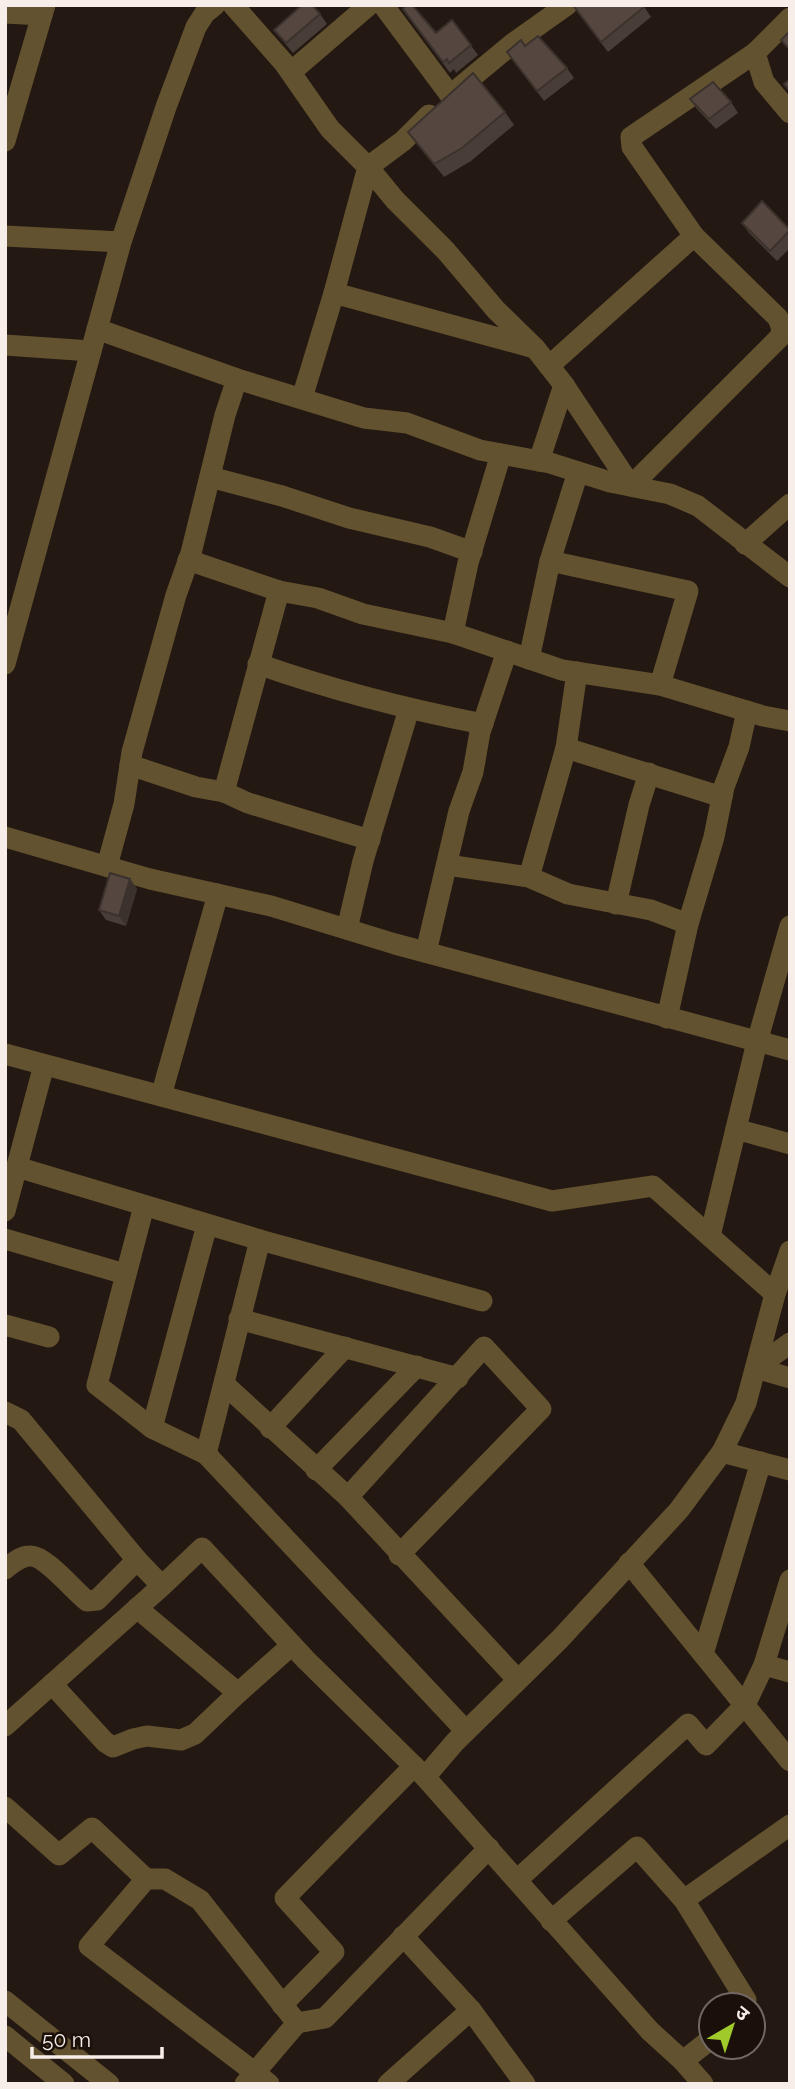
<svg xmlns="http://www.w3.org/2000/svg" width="795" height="2089" font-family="Raleway,'Noto Sans Devanagari',sans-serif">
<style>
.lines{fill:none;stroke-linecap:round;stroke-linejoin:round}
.minor{stroke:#63522f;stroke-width:21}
.wall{fill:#493d37}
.shaded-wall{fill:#3c322d}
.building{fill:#554740;stroke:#3c322d;stroke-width:2}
</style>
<rect width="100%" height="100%" fill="#231812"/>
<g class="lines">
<g class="minor">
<polyline points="233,5 284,63 330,129 368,167 403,141 429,115"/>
<polyline points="383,5 450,95"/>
<polyline points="5,13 42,15"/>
<polyline points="790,18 755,53 764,82 790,113"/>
<polyline points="291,72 369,5"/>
<polyline points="453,93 512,44 567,5"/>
<polyline points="5,141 45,5"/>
<polyline points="368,167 395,200 446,251 496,310 535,348 564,385 539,461"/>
<polyline points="5,236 121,242"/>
<polyline points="334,293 531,347"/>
<polyline points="97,329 237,379 364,418 407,423 480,450 550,463 610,482 670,494 698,506 790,577"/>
<polyline points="5,345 91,351"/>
<polyline points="549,366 694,236 632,147 631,137 755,53"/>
<polyline points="564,385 631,486 780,337 782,329 778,318 694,236"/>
<polyline points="302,398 334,293 368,167"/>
<polyline points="210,477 282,496 349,518 430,537 472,552"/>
<polyline points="745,544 790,504"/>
<polyline points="188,560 279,591 318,598 363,614 453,633 562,670 660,685 763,716 790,721"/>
<polyline points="550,561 688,591 660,685"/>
<polyline points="453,633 468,563 501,454"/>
<polyline points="529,659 550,561 578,472"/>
<polyline points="5,664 121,242 166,107 196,27 205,13 215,5"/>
<path d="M258,664c74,26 148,45 225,60"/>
<polyline points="566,748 722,797"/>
<polyline points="130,765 196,787 224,792 248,803 370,840"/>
<polyline points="224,792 279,591"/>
<polyline points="5,837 150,879 271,906 395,944 790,1050"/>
<polyline points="447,865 529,877 568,894 651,910 688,924"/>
<polyline points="107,866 124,804 132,752 176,595 191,553 225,415 237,379"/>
<polyline points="529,877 566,748 577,672"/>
<polyline points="616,904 639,805 649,773"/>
<polyline points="347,929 363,861 409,709"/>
<polyline points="426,952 459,811 473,772 480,732 507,651"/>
<polyline points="667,1018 688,924 714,837 724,787 739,747 747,711"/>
<polyline points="5,1054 552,1201 653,1186 775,1294"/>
<polyline points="161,1096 218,894"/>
<polyline points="736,1129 790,1144"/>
<polyline points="17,1167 260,1240 482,1301"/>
<polyline points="144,1206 97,1385 152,1428 206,1454 466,1731"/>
<polyline points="5,1211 44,1065"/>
<polyline points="710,1236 757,1042 790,926"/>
<polyline points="5,1239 125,1274"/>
<polyline points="239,1319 458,1378"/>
<polyline points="5,1325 49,1337"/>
<polyline points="756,1368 790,1343"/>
<polyline points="756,1368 790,1378"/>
<polyline points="224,1384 348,1497 517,1679"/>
<polyline points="5,1412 21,1420 137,1560 162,1586 202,1548 306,1660 425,1777 650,2031 683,2061 703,2084"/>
<polyline points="152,1428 207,1225"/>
<polyline points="270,1428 345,1347"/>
<polyline points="722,1452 790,1470"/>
<polyline points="206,1454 260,1240"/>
<polyline points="316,1470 417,1366"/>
<polyline points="348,1497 484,1347 541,1409 399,1555"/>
<polyline points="629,1563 790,1761"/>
<path d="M5,1569c8,-6 15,-13 25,-13 15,-1 44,35 57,45l10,-1 40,-40"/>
<polyline points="137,1608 238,1693 292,1645"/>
<polyline points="703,1654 761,1462"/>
<polyline points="764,1665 790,1672"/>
<polyline points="52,1684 105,1742 113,1747 133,1739 147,1736 181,1740 195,1734 238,1693"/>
<polyline points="5,1726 162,1586"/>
<polyline points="425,1777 455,1742 560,1639 679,1510 722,1452 746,1403 775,1294 790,1251"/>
<polyline points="5,1807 59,1855 92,1828 146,1879"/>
<polyline points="517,1880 688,1724 706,1745 745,1705 764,1665 790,1580"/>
<polyline points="684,1900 790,1825"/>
<polyline points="551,1921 637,1847 684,1900 746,2000 744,2005"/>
<polyline points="403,1936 471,2010"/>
<polyline points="5,2001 109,2084"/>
<polyline points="282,2005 334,1952 285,1898 414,1766"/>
<polyline points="297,2023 325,2018 489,1848"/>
<polyline points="5,2036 64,2084"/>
<polyline points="683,2061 711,2039"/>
<polyline points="245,2084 297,2023 200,1900 165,1879 146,1879 89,1946 254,2072 269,2084"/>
<polyline points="388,2084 471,2010 525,2084"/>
</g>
</g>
<g class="wall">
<polygon points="572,5 643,5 651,17 608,52"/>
<polygon points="403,9 436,33 452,20 478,55 456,73 454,69 450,73"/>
<polygon points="320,14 327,24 293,53 274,30"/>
<polygon points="525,46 567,68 574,78 544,101 507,52"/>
<polygon points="690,99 731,102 738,113 716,129 697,109"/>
<polygon points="505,112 514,125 471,161 444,177 408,132"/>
<polygon points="742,223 790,230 790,248 777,261 749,233"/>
<polygon points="130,879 137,889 126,926 106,920 99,910"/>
</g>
<polygon class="shaded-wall" points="130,879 137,889 126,926 119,916"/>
<g class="building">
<polygon points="302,5 312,5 320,14 286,43 274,30"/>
<polygon points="407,5 412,5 436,33 452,20 471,45 449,63 447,59 443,62 403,9"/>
<polygon points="573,5 643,5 644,7 601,42"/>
<polygon points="790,31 790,50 781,40"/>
<polygon points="538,36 567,68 537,91 507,52 521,40 525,46"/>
<polygon points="473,73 505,112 462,148 434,164 408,132"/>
<polygon points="790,79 790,91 784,84"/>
<polygon points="713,82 731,102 709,119 690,99"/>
<polygon points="762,201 790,230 770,251 742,223"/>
<polygon points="110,873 130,879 119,916 99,910"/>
</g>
<rect width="795" height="2089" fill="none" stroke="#f7eeea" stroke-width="14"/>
<g transform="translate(732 2026) rotate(39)"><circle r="33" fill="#1a0f09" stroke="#726863" stroke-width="2"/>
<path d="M0-5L12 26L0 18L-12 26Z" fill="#a0c92b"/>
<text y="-10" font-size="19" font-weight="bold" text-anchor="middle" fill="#f7eeea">उ</text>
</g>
<path d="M32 2047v10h130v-10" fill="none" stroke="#f7eeea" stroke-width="3.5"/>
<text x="42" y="2047" font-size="21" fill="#f7eeea" stroke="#1a0f09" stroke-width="5" paint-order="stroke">50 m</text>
</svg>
